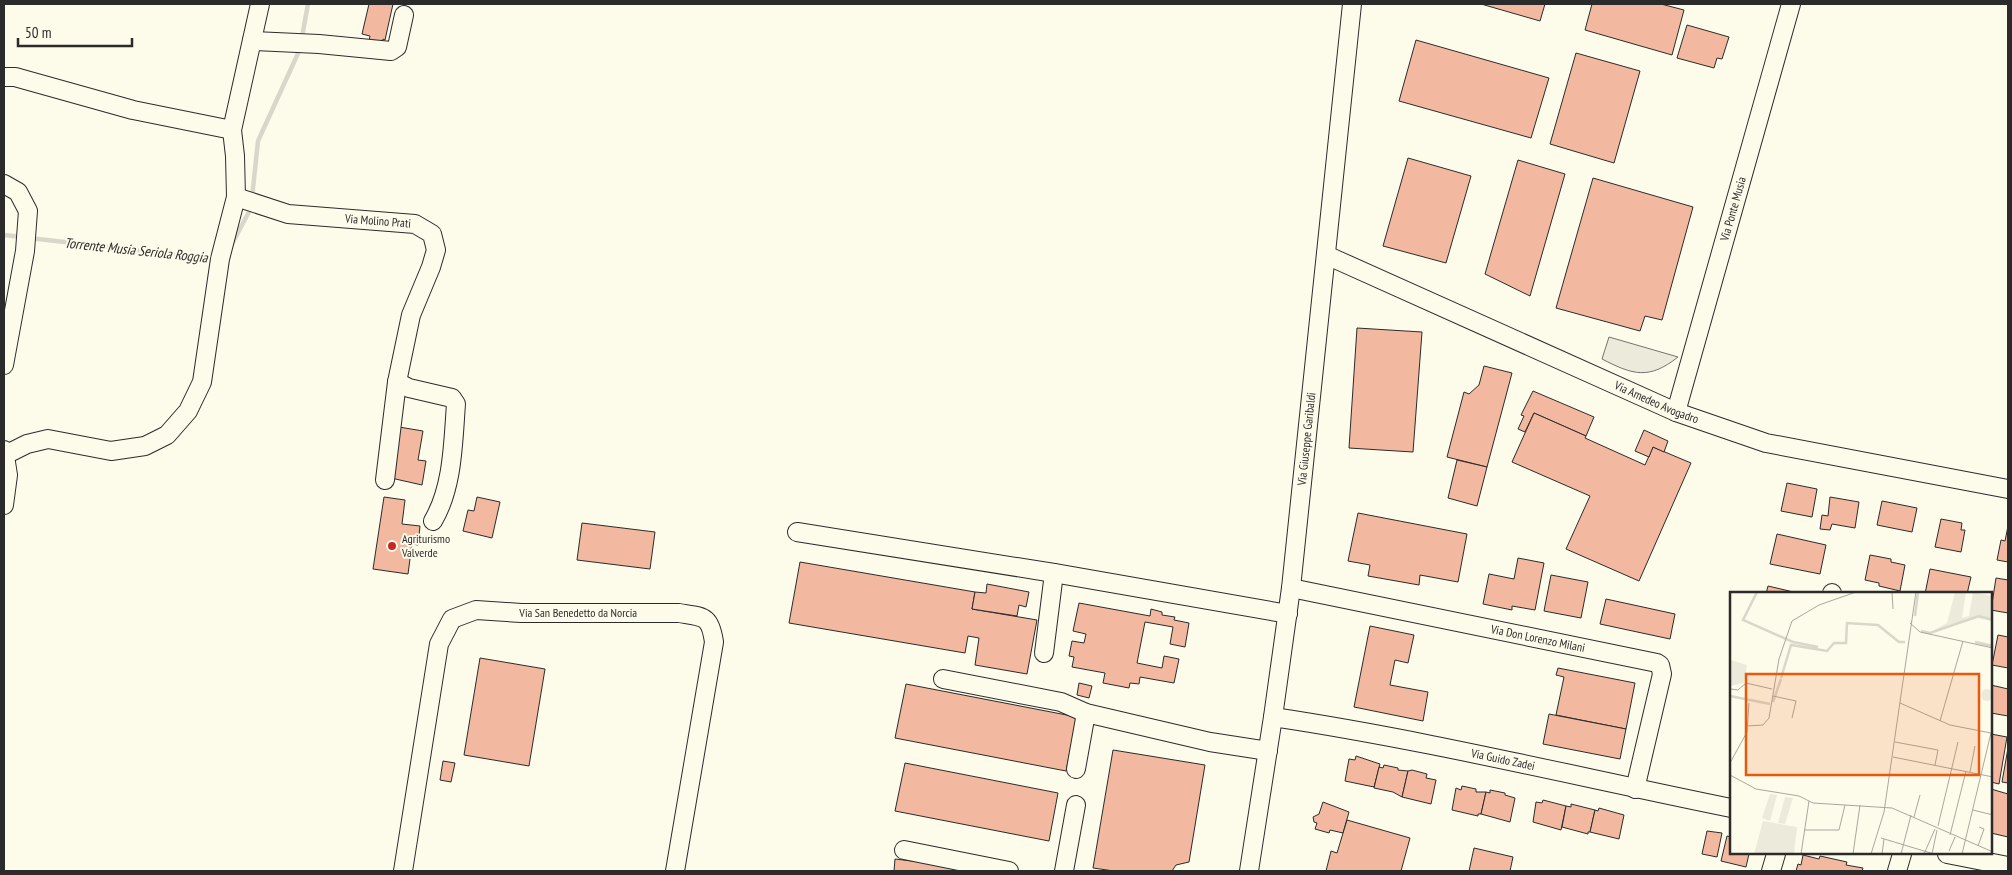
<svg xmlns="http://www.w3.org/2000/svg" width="2012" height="875" font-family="'PT Sans Narrow',sans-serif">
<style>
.green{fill:#ecebdb;stroke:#74746e}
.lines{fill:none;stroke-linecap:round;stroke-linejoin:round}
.stream{stroke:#d8d7c9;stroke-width:4.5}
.building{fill:#f2b8a0;stroke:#2b2b2b}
.minor-casing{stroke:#2b2b2b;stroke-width:20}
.minor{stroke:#fdfbea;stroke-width:18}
.poi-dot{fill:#c62828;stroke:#fdfbea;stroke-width:2}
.labels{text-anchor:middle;stroke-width:4;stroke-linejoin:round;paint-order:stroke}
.street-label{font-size:12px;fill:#2b2b2b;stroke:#fdfbea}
.poi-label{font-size:12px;fill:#2b2b2b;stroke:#fdfbea;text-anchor:start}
.water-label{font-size:14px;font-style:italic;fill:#2b2b2b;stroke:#fdfbea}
.inset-river{fill:none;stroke:#d8d7c9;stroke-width:2.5}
.inset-road{fill:none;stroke:#a9a89e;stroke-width:1}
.view{fill:#e8590c;fill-opacity:0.15;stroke:#e8590c;stroke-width:2.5}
.inset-edge{fill:none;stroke:#2b2b2b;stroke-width:2.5}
</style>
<rect width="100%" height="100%" fill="#fdfbea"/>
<path class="green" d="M1609,337l69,20c-29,23 -45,18 -76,2z"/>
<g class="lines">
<g class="stream">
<polyline points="302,37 308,4"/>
<polyline points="252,198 258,141 300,49"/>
<polyline points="4,235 22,237"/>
<polyline points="29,238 215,259"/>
<polyline points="231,246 252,206"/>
</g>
</g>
<g class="building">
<polygon points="369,4 393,4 385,40 383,39 382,44 369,41 370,36 362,34"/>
<polygon points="1481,4 1545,4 1540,21"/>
<polygon points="1592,4 1661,4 1684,10 1672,55 1585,30"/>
<polygon points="1687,25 1729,37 1722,59 1717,58 1714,68 1677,58"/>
<polygon points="1416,40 1549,78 1531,138 1399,101"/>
<polygon points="1576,53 1640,71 1614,163 1550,144"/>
<polygon points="1408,158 1471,176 1446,263 1383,246"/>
<polygon points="1518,160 1565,174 1530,296 1485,274"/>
<polygon points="1593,178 1693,207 1662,320 1645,316 1640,331 1556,308"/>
<polygon points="1357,328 1422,332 1413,452 1349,448"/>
<polygon points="1484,366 1512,373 1487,467 1447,457 1464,392 1469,394 1479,385"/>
<polygon points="1533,391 1594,417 1586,436 1534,413 1525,432 1518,429 1524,416 1521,415"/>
<polygon points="1534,413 1586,436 1585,438 1645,465 1653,447 1691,463 1639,581 1566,549 1590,496 1512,462"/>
<polygon points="399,427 423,431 418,460 426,461 422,485 391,478"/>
<polygon points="1644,430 1668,441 1664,452 1653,447 1649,457 1635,451"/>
<polygon points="1457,460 1487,467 1477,506 1448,498"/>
<polygon points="1787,483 1817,489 1812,517 1781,511"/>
<polygon points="384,497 405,500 402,524 420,526 418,545 412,544 408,574 373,569"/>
<polygon points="477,497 500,502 492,538 463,531 468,510 474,511"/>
<polygon points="1830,497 1859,502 1855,528 1832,524 1830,530 1820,529 1822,515 1828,516"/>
<polygon points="1882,501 1917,508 1912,532 1877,525"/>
<polygon points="1358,513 1467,534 1458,582 1420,575 1419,585 1368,576 1370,565 1348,561"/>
<polygon points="1941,519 1962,523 1961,530 1965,530 1961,552 1935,547"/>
<polygon points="582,523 655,532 650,569 577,560"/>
<polygon points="2008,526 2008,562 1997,560 2001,540 2005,541"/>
<polygon points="1777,534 1826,545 1820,574 1770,564"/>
<polygon points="1870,555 1891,559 1891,562 1905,565 1900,591 1879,586 1879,583 1865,580"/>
<polygon points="1518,558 1544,563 1535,610 1512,606 1512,610 1483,604 1489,574 1514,579"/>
<polygon points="800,562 975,592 972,609 1037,620 1027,674 975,665 979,638 968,636 965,653 789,623"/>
<polygon points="1930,569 1971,577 1967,594 1925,594"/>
<polygon points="1551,575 1588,582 1581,618 1544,611"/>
<polygon points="1996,578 2008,580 2008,613 1991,610"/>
<polygon points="987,584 1029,592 1026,607 1019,605 1017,616 972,609 975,592 986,593"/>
<polygon points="1768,586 1802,594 1766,594"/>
<polygon points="1606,599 1675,614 1670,639 1600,624"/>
<polygon points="1079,603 1150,616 1151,609 1162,612 1162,615 1175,617 1174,620 1189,623 1185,647 1170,644 1173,627 1145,622 1137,663 1162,668 1164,656 1179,659 1174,683 1140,677 1139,684 1130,683 1129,688 1103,683 1105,673 1072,667 1074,657 1069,656 1072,641 1084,643 1086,634 1073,631"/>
<polygon points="1370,626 1414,635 1408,663 1395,660 1390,685 1428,692 1423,721 1354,707"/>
<polygon points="1998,635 2008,637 2008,668 1992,665"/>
<polygon points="480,658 545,669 529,766 464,755"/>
<polygon points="1558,668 1635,683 1626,729 1556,715 1564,677 1556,675"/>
<polygon points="1079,683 1092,686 1089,698 1077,695"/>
<polygon points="906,684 1077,717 1066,771 895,738"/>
<polygon points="1991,685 2008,689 2008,716 1991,713"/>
<polygon points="1549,714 1626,729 1620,759 1543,744"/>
<polygon points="1991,734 2007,737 1999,784 1991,782"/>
<polygon points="2008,748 2008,783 2002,782"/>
<polygon points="1113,750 1205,765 1189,862 1176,865 1172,871 1114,871 1093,868"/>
<polygon points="1356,756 1380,764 1374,787 1345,781 1349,759 1355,760"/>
<polygon points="443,761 455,763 451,782 440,780"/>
<polygon points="905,763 1058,793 1049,841 895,811"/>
<polygon points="1384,765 1398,768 1398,770 1408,771 1402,797 1393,792 1374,788 1379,767 1383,768"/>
<polygon points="1412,770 1427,774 1426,778 1436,780 1431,804 1402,797 1408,771"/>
<polygon points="1462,786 1476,789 1476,792 1486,792 1481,814 1478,814 1478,816 1452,810 1456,788 1461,790"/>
<polygon points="1991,789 2008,794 2008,837 1991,833"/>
<polygon points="1490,790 1505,793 1505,795 1515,798 1510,822 1481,814 1486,792 1490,793"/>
<polygon points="1543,800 1566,806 1561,830 1533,822 1536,802 1542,803"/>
<polygon points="1323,802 1349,812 1343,833 1330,830 1329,833 1315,829 1317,823 1314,822 1313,817 1319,814"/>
<polygon points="1571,804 1595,810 1590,832 1588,832 1588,834 1562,827 1566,806 1571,807"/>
<polygon points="1599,808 1624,815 1619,839 1590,832 1595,810 1598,811"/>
<polygon points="1347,820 1410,838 1401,871 1326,871 1331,851 1337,853"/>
<polygon points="1707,831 1722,833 1717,857 1702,854"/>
<polygon points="1727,836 1731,837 1731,854 1749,854 1746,867 1721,861"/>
<polygon points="1474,848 1513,857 1510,871 1469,871"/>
<polygon points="1803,855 1819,859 1820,856 1847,862 1846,865 1863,868 1862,871 1796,871 1798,864 1801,865"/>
<polygon points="895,859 996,871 894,871"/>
</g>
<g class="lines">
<g class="minor-casing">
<g id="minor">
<polyline points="252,41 319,44 391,51 397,47 404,15"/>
<polyline points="4,77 15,77 133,110 232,130"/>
<polyline points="4,184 18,192 28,211 25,251 4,365"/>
<path id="s1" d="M236,197l52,17 127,10 17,10 4,16 -5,17 -20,48 -14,67 -12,98"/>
<path id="s2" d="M1326,255l350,157 90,31 242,46"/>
<path d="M397,382l12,6 43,10 4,6c-3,39 -3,83 -23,117"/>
<path id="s3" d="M1676,412l115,-408"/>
<polyline points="4,450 8,475 4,505"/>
<polyline points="5,455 27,444 48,439 111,451 145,446 167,435 188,411 202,382 220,259 236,197 235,156 232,130 260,4"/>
<polyline points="797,532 1054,573 1288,614"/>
<path id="s4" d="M1291,588l366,75 3,2 2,9 -27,115"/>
<polyline points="1832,594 1832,593"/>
<polyline points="1044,653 1054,573"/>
<polyline points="943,679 1061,702 1086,713 1210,742 1268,751"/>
<path id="s5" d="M1273,717c154,23 305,60 458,91"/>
<polyline points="1076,769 1086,713"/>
<polyline points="904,850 1009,871"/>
<polyline points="1947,854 2008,866"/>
<path id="s6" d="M403,871l36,-227 13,-25 24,-9 45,3h158c25,4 31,2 35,29l-39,229"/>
<polyline points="1064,871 1076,805"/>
<path id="s7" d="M1249,871l24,-154 18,-129 61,-584"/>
<polyline points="1771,871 1776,854"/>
<polyline points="1897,871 1902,854"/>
</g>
</g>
<use href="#minor" class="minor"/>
</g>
<circle class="poi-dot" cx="392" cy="546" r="5"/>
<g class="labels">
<g class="street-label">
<text dy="4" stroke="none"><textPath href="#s3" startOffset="211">Via Ponte Musia</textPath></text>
<text dy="4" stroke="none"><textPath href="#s1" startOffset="145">Via Molino Prati</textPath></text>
<text dy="4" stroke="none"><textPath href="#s2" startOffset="362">Via Amedeo Avogadro</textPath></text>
<text dy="4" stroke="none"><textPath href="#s7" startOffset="436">Via Giuseppe Garibaldi</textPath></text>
<text dy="4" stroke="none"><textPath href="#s6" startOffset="386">Via San Benedetto da Norcia</textPath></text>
<text dy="4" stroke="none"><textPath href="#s4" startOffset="252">Via Don Lorenzo Milani</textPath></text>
<text dy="4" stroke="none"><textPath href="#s5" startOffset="234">Via Guido Zadei</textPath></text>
</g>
<g class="poi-label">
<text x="402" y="543">Agriturismo<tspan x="402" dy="14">Valverde</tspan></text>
</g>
<g class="water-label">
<text transform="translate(136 250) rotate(6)" y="5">Torrente Musia Seriola Roggia</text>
</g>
</g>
<g transform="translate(1730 592)">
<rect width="262" height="262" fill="#fdfbea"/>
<path d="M225,0h11l-4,26 7,-2 4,-24 19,4v25l-15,-3 -44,13 14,-8zM0,68l17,5 -3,18 -14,3zM251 103a6 6 0 1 1 12 0a6 6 0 1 1-12 0ZM40,202l7,1 -7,26 -8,-3zM55,205l8,1 -8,26 -7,-1zM33,229l34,6 -3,27h-40z" fill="#ecebdb"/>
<path class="inset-river" d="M27,0l-14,28 50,22 25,5M185,24l3,-24M191,39l9,2 49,-17 14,4M245,50l18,4M51,86l10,-33 36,6 7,-8h12l1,-20 31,2 21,17h6M0,104l40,8M43,110l8,-23"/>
<path class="inset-road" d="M162,0l1,17M180,31l10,9 73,16M1,97l7,1 8,-7 26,6M43,104l23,5 -4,17M170,111l50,22 41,8 -29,121M210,129l23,-80M17,134l16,-1 6,-7 10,-59 13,-38 27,-16 37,-13M165,150l43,8 -3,15M163,165l100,20M0,171l17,-31 2,-29M240,180l5,-26M0,183l26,14 43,7 14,7 79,5 101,44M243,218l20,5M184,225l6,-22M208,234l20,-84M75,238h34l6,-25M220,243l16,-64M151,246l53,16M248,254l6,-17 -5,-2M219,259l6,-14M71,262l8,-53M123,262l7,-49M141,262l13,-42 32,-220M152,262l2,-15M171,262l10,-39M194,262l11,-25M202,262l5,-24"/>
<path class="view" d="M16,82h233v101h-233z"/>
<rect width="262" height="262" class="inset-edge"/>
</g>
<rect width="2012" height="875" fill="none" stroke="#2b2b2b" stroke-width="10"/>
<path d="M18 38v8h114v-8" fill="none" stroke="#2b2b2b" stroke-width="2.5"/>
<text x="25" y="38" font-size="15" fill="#2b2b2b" stroke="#fdfbea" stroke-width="4" paint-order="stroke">50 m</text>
</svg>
